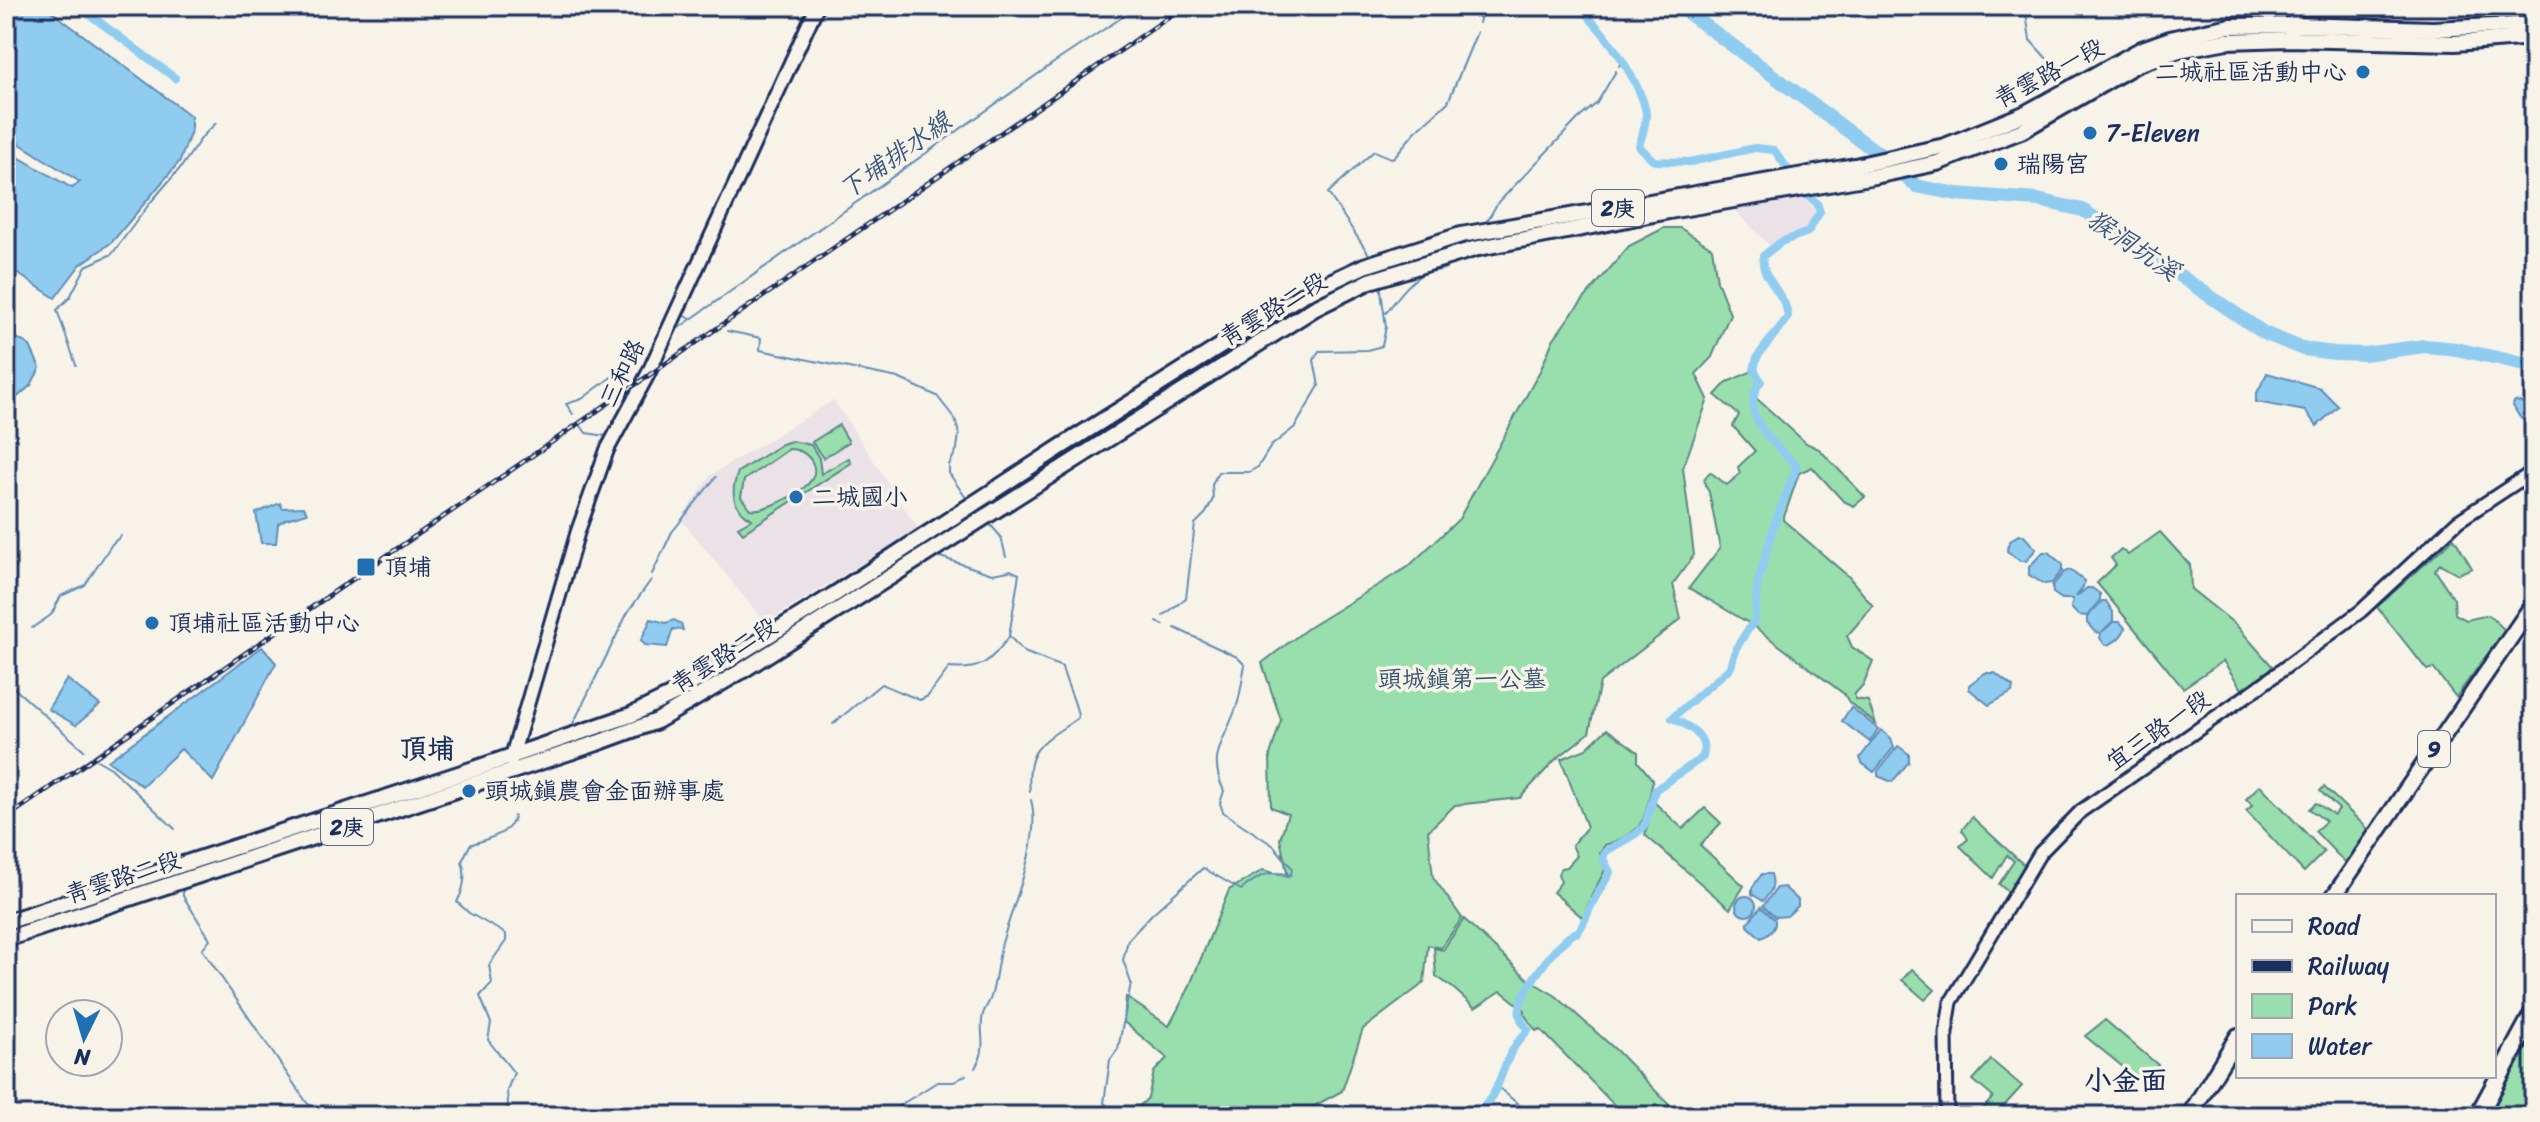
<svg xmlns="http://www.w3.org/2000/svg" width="2540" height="1122" font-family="Sriracha,'LXGW WenKai TC',sans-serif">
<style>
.built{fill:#ebe2e8}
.green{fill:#99dfad;stroke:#5a8786;stroke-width:2;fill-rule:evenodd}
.water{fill:#90ccf0;stroke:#618db6;stroke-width:2}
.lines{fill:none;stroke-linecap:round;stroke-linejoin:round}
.stream{stroke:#618db6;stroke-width:2}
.canal{stroke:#90ccf0;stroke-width:8}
.river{stroke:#90ccf0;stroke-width:14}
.tertiary-casing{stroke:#1b2f5e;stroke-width:17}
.secondary-casing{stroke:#1b2f5e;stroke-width:18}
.primary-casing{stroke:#1b2f5e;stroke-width:20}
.motorway-casing{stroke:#1b2f5e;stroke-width:22}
.tertiary{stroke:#f7f3e8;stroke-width:11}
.secondary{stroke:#f7f3e8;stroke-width:12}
.primary{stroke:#f7f3e8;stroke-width:14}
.motorway{stroke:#f7f3e8;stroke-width:16}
.rail-casing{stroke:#1b2f5e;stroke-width:5}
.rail{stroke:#f7f3e8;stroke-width:2;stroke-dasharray:6;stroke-linecap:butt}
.poi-dot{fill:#1f6fb2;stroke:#f7f3e8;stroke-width:3}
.labels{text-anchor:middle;stroke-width:7;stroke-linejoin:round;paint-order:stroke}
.shield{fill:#f7f3e8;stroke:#5d6a87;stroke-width:2}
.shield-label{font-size:22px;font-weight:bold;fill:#1b2f5e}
.poi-label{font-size:24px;fill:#1b2f5e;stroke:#f7f3e8;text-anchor:start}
.street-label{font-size:24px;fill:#1b2f5e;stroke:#f7f3e8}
.park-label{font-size:24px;fill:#34526e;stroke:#f7f3e8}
.water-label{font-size:26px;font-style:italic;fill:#385682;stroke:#f7f3e8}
.quarter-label{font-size:28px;font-weight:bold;fill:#1b2f5e;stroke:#f7f3e8}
</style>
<rect width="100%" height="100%" fill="#f7f3e8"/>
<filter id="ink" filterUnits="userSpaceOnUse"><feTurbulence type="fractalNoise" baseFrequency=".0125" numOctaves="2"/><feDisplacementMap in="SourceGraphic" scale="16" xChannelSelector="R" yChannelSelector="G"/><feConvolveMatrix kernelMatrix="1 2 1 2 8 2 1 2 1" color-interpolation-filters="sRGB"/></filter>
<g filter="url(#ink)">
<g class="built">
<polygon points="1799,195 1815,209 1813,220 1807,227 1771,247 1732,208"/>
<polygon points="834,400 918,529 765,623 681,519 711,475"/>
</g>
<g class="green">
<polygon points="1664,228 1680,228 1712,248 1717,281 1730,314 1712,357 1696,374 1708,399 1683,468 1694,555 1673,584 1681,619 1600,682 1589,733 1555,760 1520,798 1455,805 1428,831 1433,877 1462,918 1441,948 1428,945 1424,983 1363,1029 1342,1091 1296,1116 1129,1116 1148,1098 1154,1072 1167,1058 1124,1022 1126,997 1169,1026 1188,990 1229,890 1263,870 1288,877 1280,839 1288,814 1271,807 1270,755 1281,720 1262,663 1308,628 1409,566 1459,519 1541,369 1553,340 1572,313 1629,246"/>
<polygon points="1757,369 1761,379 1756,398 1806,443 1819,449 1865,497 1854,506 1843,501 1812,467 1799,473 1783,520 1849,577 1873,606 1847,636 1852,647 1873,661 1863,685 1854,695 1856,699 1868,701 1876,724 1849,702 1844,694 1752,625 1689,588 1720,548 1709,492 1703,480 1710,472 1727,485 1740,474 1738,467 1755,451 1733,426 1739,415 1715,395 1727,382"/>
<polygon points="839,425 849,442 823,458 812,442"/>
<path d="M791,441l20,4 8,13 2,16 28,-16 2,5 -108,70 -5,-6 14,-8c-20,-11 -22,-26 -14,-47l44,-28zM789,449c19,0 34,19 19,35 -11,11 -44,28 -58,25l-9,-12 3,-17z"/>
<polygon points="2160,532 2190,565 2191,589 2236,625 2273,667 2242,689 2223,661 2183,688 2097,583 2116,565 2111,558 2121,549 2128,555"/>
<polygon points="2454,538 2472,568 2458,574 2440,564 2435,570 2454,599 2455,614 2466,620 2489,615 2505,630 2456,697 2433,668 2427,670 2377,607"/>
<path d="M1607,729l31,23v10l15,18c-9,40 -6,51 -48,65l-5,8 5,17 -13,25 -9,23 -30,-26 8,-10 -3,-8 3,-6 6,-1 10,-11 -5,-11 15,-18 -26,-68 25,-10z"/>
<polygon points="2260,785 2324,852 2304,872 2246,811 2253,805 2246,799"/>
<polygon points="2324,787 2370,831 2347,865 2315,831 2326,821 2309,809 2316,803 2334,815 2339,809 2320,791"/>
<polygon points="1654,802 1683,829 1705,808 1721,823 1700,845 1744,886 1730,909 1645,835"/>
<polygon points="1972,817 2025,866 2010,894 1999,884 2014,861 2007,855 1993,878 1960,846 1968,839 1962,830"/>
<polygon points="1464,919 1529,980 1556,996 1616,1050 1680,1116 1625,1116 1540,1029 1536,1031 1524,1014 1525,1010 1501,991 1475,1008 1453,988 1436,976 1434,948 1443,950"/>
<polygon points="1912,969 1935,990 1925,1000 1902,980"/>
<polygon points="2105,1020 2158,1065 2140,1081 2085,1036"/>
<polygon points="2530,1045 2534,1045 2534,1087 2520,1116 2497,1116 2492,1109 2517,1062"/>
<polygon points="1991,1060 2022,1086 2003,1107 2013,1116 1978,1115 1993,1097 1973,1080"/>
</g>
<g class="water">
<polygon points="21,6 44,6 191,116 191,131 180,161 112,242 80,265 55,298 6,266 6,150 72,188 80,182 6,135 6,18"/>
<polygon points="6,331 30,346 40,368 31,385 6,407"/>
<polygon points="2267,373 2320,388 2338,406 2317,426 2305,411 2256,402 2256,395"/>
<polygon points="2515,401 2534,405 2534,429 2519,416 2512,404"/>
<polygon points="280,503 282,508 304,507 307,513 286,519 278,524 276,543 261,543 256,513"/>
<path d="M2019,535h4l13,14 -10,12h-6l-13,-10c0,-8 5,-13 12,-16z"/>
<polygon points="2043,552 2048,552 2062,564 2062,571 2052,583 2044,584 2029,575 2029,567"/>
<polygon points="2070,570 2084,581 2083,587 2076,597 2087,588 2092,588 2100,594 2100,600 2087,616 2078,615 2071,608 2073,599 2062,599 2053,593 2052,586 2064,572"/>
<path d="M2102,601h4l7,11v9l-11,11 12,-10h6l5,6c-2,8 -11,16 -20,17l-5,-7 1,-5 -6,-1 -8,-9v-6z"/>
<polygon points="651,619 666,623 674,620 681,624 683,630 673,629 667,647 645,645 641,640"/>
<polygon points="262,647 276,663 213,781 181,749 142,786 108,761"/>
<polygon points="1985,673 1995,673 2013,687 2012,692 1989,705 1969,689 1969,685"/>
<polygon points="67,679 100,705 76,725 48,709"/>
<polygon points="1851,707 1878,729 1870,742 1842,721"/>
<polygon points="1881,730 1891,738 1894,747 1874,772 1862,763 1860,758"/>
<polygon points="1898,746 1909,754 1909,762 1892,782 1878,776 1878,771"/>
<path d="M1762,874h9c4,13 0,18 -8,27l-11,-7v-6z"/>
<polygon points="1784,887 1798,900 1798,906 1787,916 1775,917 1763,906 1777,888"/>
<circle cx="1746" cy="906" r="10"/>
<path d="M1761,907l14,13c1,9 -7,15 -14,18l-13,-12v-4z"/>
</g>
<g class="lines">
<g class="stream">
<polyline points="2025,6 2030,40 2066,80"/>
<polyline points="1479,23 1483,6"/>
<polyline points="1619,66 1622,61"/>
<polyline points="1486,223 1497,204 1578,119 1597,103 1616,71"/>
<polyline points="1370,256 1328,193 1374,151 1391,158 1394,157 1416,131 1448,102 1477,32"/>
<path d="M1386,313c10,-13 21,-29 35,-38 8,-5 17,-3 25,-7"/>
<polyline points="682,315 690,318"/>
<polyline points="727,331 761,338 760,350 898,378 937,396 955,419 959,434 957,449 949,465 949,473 966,498"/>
<polyline points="673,332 1055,62 1139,6"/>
<polyline points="76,365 57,310 70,297 86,266 112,254 150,203 182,166 202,137 216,123"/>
<polyline points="573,414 566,404 582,399 645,352"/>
<polyline points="579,423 586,433 606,436"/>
<polyline points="989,523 1001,537 1006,557"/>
<polyline points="937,556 992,574 1009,571"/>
<path d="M1010,570l9,4 -10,62 15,16 38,15c3,15 17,41 16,51 -33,23 -53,28 -48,73"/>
<polyline points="652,574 672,532 716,477"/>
<polyline points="1163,616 1186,598 1195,524 1206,513 1213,499 1212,485 1218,472 1249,472 1258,467 1271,446 1295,427 1319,386 1314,360 1319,351 1367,350 1382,346 1386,327 1380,284"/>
<polyline points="1157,622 1164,625"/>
<polyline points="32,628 51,615 61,596 85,585 112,544 121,536"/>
<polyline points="6,681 84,750"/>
<path d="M833,724l48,-40 39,16 8,-4 21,-28c33,3 40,-6 60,-31"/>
<polyline points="571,728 628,612 651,580"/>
<polyline points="97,760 111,768 175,829"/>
<polyline points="183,889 183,896 210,939 202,949 307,1103 325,1116"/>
<path d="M975,1068c14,-22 3,-34 8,-54 2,-6 6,-11 8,-17 5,-17 6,-36 11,-54 11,-39 40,-104 29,-143"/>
<polyline points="1498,1087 1532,1116"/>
<path d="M501,1116l7,-10 -1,-16 7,-17 -26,-33 3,-17 -11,-27 12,-13 -3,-18 17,-24v-7l-37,-21 -12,-11c7,-13 10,-26 5,-41l8,-16c15,-6 43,-11 44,-29"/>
<polyline points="883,1116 937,1082 954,1082 966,1075"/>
<path d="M1121,1116l-17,-13 6,-43 8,-11 13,-66 -8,-23 5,-20 24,-26 51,-46 38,22c17,-14 28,-21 50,-15l1,-7 -18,-22 -51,-34 -3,-9 4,-12c-17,-36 0,-49 12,-83 5,-13 6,-29 9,-43l-8,-8 -62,-29"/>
</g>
<g class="canal">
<polyline points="78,6 175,78"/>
<path d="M1583,6c5,14 14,19 22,30 14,17 40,58 41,79 0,10 -4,21 -7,31l15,15 36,1 65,-14 19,2 14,19"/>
<path d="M1471,1116c28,-16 27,-40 41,-65 4,-8 10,-14 16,-21 -6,-8 -10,-13 -8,-23 3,-18 41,-71 58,-75 7,-10 10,-20 15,-30 5,-11 12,-19 17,-30l-7,-13 2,-7c40,-25 38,-13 50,-62l48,-33c5,-22 -14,-31 -31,-39l59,-51 5,-19 19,-29 2,-33 6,-22 11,-39 23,-59c-23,-23 -61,-52 -36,-85l-7,-11 3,-13 31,-40c-2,-25 -29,-39 -25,-61l18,-14 27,-10 12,-20 -3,-9 -11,-8"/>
</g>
<polyline class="river" points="1679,6 1894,165 1916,186 1957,194 2038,200 2083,210 2264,333 2303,349 2335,353 2364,354 2425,346 2456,349 2534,366"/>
<g class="tertiary-casing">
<g id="tertiary">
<polyline points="2291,33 2295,25 2295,6"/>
<polyline points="1947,1116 1946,1033 1951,1002 2040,853 2081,811 2259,687 2361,611 2458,521 2534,471"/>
</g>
</g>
<g class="secondary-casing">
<polyline id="secondary" points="511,760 578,531 607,450 648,374 817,6"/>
</g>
<g class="primary-casing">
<g id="primary">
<polyline points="2334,896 2534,603"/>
<polyline points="6,922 477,768 631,715 674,694 832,596 1059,448 1300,296 1364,266 1461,235 1855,166 1945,146 2024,114 2142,49 2170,39 2210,30 2230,26 2295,25 2433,29 2534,24"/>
<polyline points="6,939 597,743 657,721 740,672 1315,308 1370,281 1474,249 1669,211 1870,177 1937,163 2021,131 2137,64 2179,50 2227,41 2289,39 2455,43 2534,37"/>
<polyline points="2189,1116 2238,1036"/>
</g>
</g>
<g class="motorway-casing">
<g id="motorway">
<polyline points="2478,1116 2534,1012"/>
<polyline points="2529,1116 2534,1105"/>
</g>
</g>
<use href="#tertiary" class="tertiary"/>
<use href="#secondary" class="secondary"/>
<use href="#primary" class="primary"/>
<use href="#motorway" class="motorway"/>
<g class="rail-casing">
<polyline id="rail" points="6,818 1185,6"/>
</g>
<use href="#rail" class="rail"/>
</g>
</g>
<g class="poi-dot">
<circle cx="2363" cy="72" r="8"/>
<circle cx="2090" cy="133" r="8"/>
<circle cx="2001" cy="164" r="8"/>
<circle cx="796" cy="497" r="8"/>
<rect x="356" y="557" width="20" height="20" rx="4"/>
<circle cx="152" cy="623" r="8"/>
<circle cx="469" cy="791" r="8"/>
</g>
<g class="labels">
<g class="shield">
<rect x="1592" y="190" width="52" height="36" rx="6"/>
<rect x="2418" y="731" width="32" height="36" rx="6"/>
<rect x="321" y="809" width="52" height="36" rx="6"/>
</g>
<g class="shield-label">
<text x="1618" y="216">2庚</text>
<text x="2434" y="757">9</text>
<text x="347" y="835">2庚</text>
</g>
<g class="poi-label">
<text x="2347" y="80" text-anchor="end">二城社區活動中心</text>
<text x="2106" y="141">7-Eleven</text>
<text x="2017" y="172">瑞陽宮</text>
<text x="812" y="505">二城國小</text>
<text x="384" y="575">頂埔</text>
<text x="168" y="631">頂埔社區活動中心</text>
<text x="485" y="799">頭城鎮農會金面辦事處</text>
</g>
<g class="street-label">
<text transform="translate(2049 73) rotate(-28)" y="8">青雲路一段</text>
<text transform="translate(1273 309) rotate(-31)" y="8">青雲路二段</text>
<text transform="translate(622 373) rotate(-64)" y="8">三和路</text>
<text transform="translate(724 655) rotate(-32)" y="8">青雲路二段</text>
<text transform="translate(2158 730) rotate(-35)" y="8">宜三路一段</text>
<text transform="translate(123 877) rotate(-18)" y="8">青雲路二段</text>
</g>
<g class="park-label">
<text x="1462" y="687">頭城鎮第一公墓</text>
</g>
<g class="water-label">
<text transform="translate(895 155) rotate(-35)" y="9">下埔排水線</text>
<text transform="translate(2134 245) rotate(34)" y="9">猴洞坑溪</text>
</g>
<g class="quarter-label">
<text x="427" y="758">頂埔</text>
<text x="2126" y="1090">小金面</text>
</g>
</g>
<rect width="2540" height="1122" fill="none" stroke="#f7f3e8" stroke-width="32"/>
<rect x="16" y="16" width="2508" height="1090" fill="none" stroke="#1b2f5e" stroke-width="3" filter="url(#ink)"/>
<rect x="2236" y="894" width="260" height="184" fill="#f7f3e8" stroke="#9fa5b1" stroke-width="2"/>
<rect x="2252" y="920" width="40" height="12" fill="#f7f3e8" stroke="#9fa5b1" stroke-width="2"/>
<text x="2308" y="934" font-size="24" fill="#1b2f5e">Road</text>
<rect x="2252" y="960" width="40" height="12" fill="#1b2f5e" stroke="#9fa5b1" stroke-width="2"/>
<text x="2308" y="974" font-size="24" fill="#1b2f5e">Railway</text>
<rect x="2252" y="994" width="40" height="24" fill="#99dfad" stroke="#9fa5b1" stroke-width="2"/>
<text x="2308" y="1014" font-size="24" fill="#1b2f5e">Park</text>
<rect x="2252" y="1034" width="40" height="24" fill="#90ccf0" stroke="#9fa5b1" stroke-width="2"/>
<text x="2308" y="1054" font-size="24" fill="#1b2f5e">Water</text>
<g transform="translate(84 1038) rotate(185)"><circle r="38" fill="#f7f3e8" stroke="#9fa5b1" stroke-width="2"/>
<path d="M0-6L14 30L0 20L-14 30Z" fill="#1f6fb2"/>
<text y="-12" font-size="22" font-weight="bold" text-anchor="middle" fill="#1b2f5e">N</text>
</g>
</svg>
